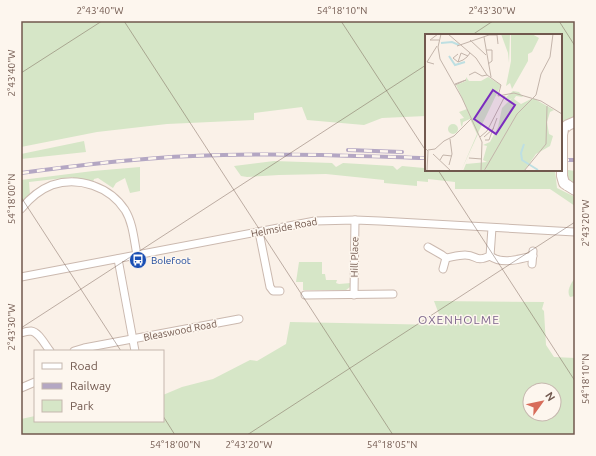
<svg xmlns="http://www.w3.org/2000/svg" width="596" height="456" font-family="Ubuntu,sans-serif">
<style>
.green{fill:#d6e6c7;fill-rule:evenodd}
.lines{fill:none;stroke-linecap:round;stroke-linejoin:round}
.street-casing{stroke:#cbb9af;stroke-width:9}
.secondary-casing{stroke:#cfbbb0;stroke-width:12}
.street{stroke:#fff;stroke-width:7}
.secondary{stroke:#fff;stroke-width:10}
.rail-casing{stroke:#b4a7c3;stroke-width:4}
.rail{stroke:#fdf6ee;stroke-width:2.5;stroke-dasharray:8;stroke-linecap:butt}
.secondary-bridge-casing{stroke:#cfbbb0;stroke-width:12;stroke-linecap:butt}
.secondary-bridge{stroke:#fff;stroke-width:10}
.ticks{fill:none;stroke:#71584e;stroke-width:1;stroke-opacity:0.45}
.labels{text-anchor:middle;stroke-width:3;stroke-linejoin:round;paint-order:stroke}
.street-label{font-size:10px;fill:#71584e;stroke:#fdf6ee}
.transit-label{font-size:10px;fill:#164399;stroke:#fdf6ee;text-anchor:start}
.quarter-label{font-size:12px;letter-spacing:1px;fill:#7d668d;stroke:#fdf6ee}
.inset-river{fill:none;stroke:#bedfe2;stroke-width:2}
.inset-road{fill:none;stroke:#c3b4aa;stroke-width:1}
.view{fill:#7b2cbf;fill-opacity:0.15;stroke:#7b2cbf;stroke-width:2}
.inset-edge{fill:none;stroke:#71584e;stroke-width:2}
.neatline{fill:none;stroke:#71584e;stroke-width:1.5}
.ticks-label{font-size:10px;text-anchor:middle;fill:#71584e}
</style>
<rect width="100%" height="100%" fill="#faf1e8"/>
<g class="green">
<polygon points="21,21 575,21 575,119 564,122 561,124 561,35 426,35 426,116 382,118 364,125 307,120 302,107 254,113 254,120 167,124 97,132 21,147"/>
<polygon points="84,141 86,152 21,159 21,154"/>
<polygon points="274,161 332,163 336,167 343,163 393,166 397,170 402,166 424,168 426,171 432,171 433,170 532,170 533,171 535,170 555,170 557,188 575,197 575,206 550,189 455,189 455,182 428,179 428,182 417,181 417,186 384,183 384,180 326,174 279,175 247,177 241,176 234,166"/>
<polygon points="140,167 140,191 130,193 125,178 116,183 113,188 98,178 94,179 93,182 73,179 73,177 29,182 30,195 21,205 21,180 93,171"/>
<polygon points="568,170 575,171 575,183 568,180"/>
<polygon points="299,262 322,262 322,274 325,274 326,280 337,280 336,283 339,284 351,283 350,287 346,290 303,290 303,282 296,282"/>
<path d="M575,278v18l-5,1c-4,-6 1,-14 5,-19z"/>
<path d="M434,301l110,1 -2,7 2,2 2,34 8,12 21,1v77h-554v-16l14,-3v5h128v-26l19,-8 31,-8 37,-19 7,1 29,-17 4,-22 153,3zM530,390h24v24h-24z"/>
</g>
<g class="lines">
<g class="street-casing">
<g id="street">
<path d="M21,209c8,-10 18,-19 31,-24 27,-9 58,2 73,25 8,13 9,30 12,45"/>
<polyline points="259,232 270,287 273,291 280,291"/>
<path d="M428,247l14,8 4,3c6,-1 13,-3 19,-3 13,0 9,8 25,1 13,9 29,3 43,0"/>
<polyline points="490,256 492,228"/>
<polyline points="118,259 135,351"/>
<polyline points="532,264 533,251"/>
<polyline points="443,269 446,258"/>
<polyline points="21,277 315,221 355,220 380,221 575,232"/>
<polyline points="305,295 393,294"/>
<polyline points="354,295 355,220"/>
<path d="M21,333c3,-1 7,-2 10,-2 8,1 14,14 19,20"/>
<polyline points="74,351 84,348 239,319"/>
<polyline points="21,388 35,382"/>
</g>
</g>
<g class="secondary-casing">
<g id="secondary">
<polyline points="563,129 568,125 575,122"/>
<polyline points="567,185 575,190"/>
</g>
</g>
<use href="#street" class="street"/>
<use href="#secondary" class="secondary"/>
<g class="rail-casing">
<g id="rail">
<polyline points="348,150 402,152"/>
<polyline points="561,160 575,160"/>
<path d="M21,173c67,-9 134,-17 202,-18 68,-2 135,1 203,3"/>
</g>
</g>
<use href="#rail" class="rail"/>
<g class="secondary-bridge-casing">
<polyline id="secondary-bridge" points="563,129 562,135 562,176 564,183 567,185"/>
</g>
<use href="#secondary-bridge" class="secondary-bridge"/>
</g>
<path class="ticks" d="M124,21l269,414M341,21l85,130M559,21l16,25M472,35l21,-14M21,73l81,-52M438,170l137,211M21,197l100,154M21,328l405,-263M163,416l12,19M247,435l328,-213"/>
<defs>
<g id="bus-disc" transform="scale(0.9)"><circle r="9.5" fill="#1a4fb4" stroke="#fdf6ee"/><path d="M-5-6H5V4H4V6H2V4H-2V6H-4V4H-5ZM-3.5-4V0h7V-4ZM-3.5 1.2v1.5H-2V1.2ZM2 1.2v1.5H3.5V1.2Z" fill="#fff"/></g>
</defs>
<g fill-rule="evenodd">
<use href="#bus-disc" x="138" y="260"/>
</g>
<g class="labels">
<g class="street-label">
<text transform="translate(284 227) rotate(-11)" y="4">Helmside Road</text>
<text transform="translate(354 257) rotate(-89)" y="4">Hill Place</text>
<text transform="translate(180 330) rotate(-11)" y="4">Bleaswood Road</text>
</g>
<g class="transit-label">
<text x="151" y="264">Bolefoot</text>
</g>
<g class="quarter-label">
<text x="459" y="324">OXENHOLME</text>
</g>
</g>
<g transform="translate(425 34)">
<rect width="137" height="137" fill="#faf1e8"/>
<path d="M76,0h9l-1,29 -1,-10zM86,0h21l7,4 -7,14 -4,2v7l-16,28 -2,-6 -4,3 5,-25zM41,43l3,4h12l7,-4 13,8 -23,48 1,-5 -1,6 -17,37 16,-37 -7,-15 -7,3 -1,5 -1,-2 -1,-6 4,-1 -5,-6 8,-3 -11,-24 10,-4zM88,57l6,1 4,5 -7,-1 -2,3 7,5 12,-6 21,12 -4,2 -3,10 2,12 4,2 -3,10 -14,8 -12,17h-40l3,-3 -4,3h-20l15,-36 -12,29 21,-2 -4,-2 4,-14 -4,-1 7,-3 8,-15 4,-19 10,-10 -5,3 -2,-3zM23 95a5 5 0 1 1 10 0a5 5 0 1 1-10 0Z" fill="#d6e6c7"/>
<path class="inset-river" d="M16,9l11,-1 7,3M24,22l6,9 10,-3M99,110l-3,9 1,7 16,10"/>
<path class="inset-road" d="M13,0l-8,6h9M16,0l-3,13 2,12 22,39 20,44 -1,29M23,0l28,24 11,17 14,10 -3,11 16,-3 27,8 21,13M59,3l7,40M45,6l16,15M32,12l32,-11h8l1,9M61,16h6v11l-4,3M33,20l-5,4 5,4M43,22l-7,-3 -3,9 5,-2 4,-3 3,-4M9,30l-7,-2 10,-16M44,41l6,-3 7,4 5,-1M30,50l11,-4 -11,5M55,103l7,-6 18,-35M59,103l10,-9M60,106h4l8,-22M0,114l3,3 -1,20M3,116l7,-1 9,-8 10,-5 17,-17M8,120l18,17M44,124l13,1M15,126l3,-5 9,1M24,131l3,-11 -2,-15M59,137l33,-57 19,-19 5,-21 9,-17 3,-23M99,137l22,-27 1,-38"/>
<path class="view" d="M68,56l22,15 -19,29 -22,-15z"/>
<rect width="137" height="137" class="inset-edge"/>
</g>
<rect width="596" height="456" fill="none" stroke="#fdf6ee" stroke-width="44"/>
<rect x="34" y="350" width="130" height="72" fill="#fdf6ee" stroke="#c5b7ae"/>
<rect x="42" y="363" width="20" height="6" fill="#ffffff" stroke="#c5b7ae"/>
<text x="70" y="370" font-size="12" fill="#71584e">Road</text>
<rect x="42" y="383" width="20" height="6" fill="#b4a7c3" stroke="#c5b7ae"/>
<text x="70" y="390" font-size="12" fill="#71584e">Railway</text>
<rect x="42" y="400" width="20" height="12" fill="#d6e6c7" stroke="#c5b7ae"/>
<text x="70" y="410" font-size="12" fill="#71584e">Park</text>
<g transform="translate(542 402) rotate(57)"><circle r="19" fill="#fdf6ee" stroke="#c5b7ae"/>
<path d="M0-3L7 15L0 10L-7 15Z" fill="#d76c5a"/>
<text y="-6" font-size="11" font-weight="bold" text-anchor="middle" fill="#71584e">N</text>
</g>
<rect x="22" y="22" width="552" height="412" class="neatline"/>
<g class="ticks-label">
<text x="100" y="14">2°43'40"W</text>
<text x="342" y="14">54°18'10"N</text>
<text x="492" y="14">2°43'30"W</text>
<text transform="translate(11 73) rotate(-90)" y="4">2°43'40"W</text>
<text transform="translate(11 199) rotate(-90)" y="4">54°18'00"N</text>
<text transform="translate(585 223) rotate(-90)" y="4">2°43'20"W</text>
<text transform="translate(11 327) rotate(-90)" y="4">2°43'30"W</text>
<text transform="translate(585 379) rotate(-90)" y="4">54°18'10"N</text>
<text x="175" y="448">54°18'00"N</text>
<text x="249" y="448">2°43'20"W</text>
<text x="392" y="448">54°18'05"N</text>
</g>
</svg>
